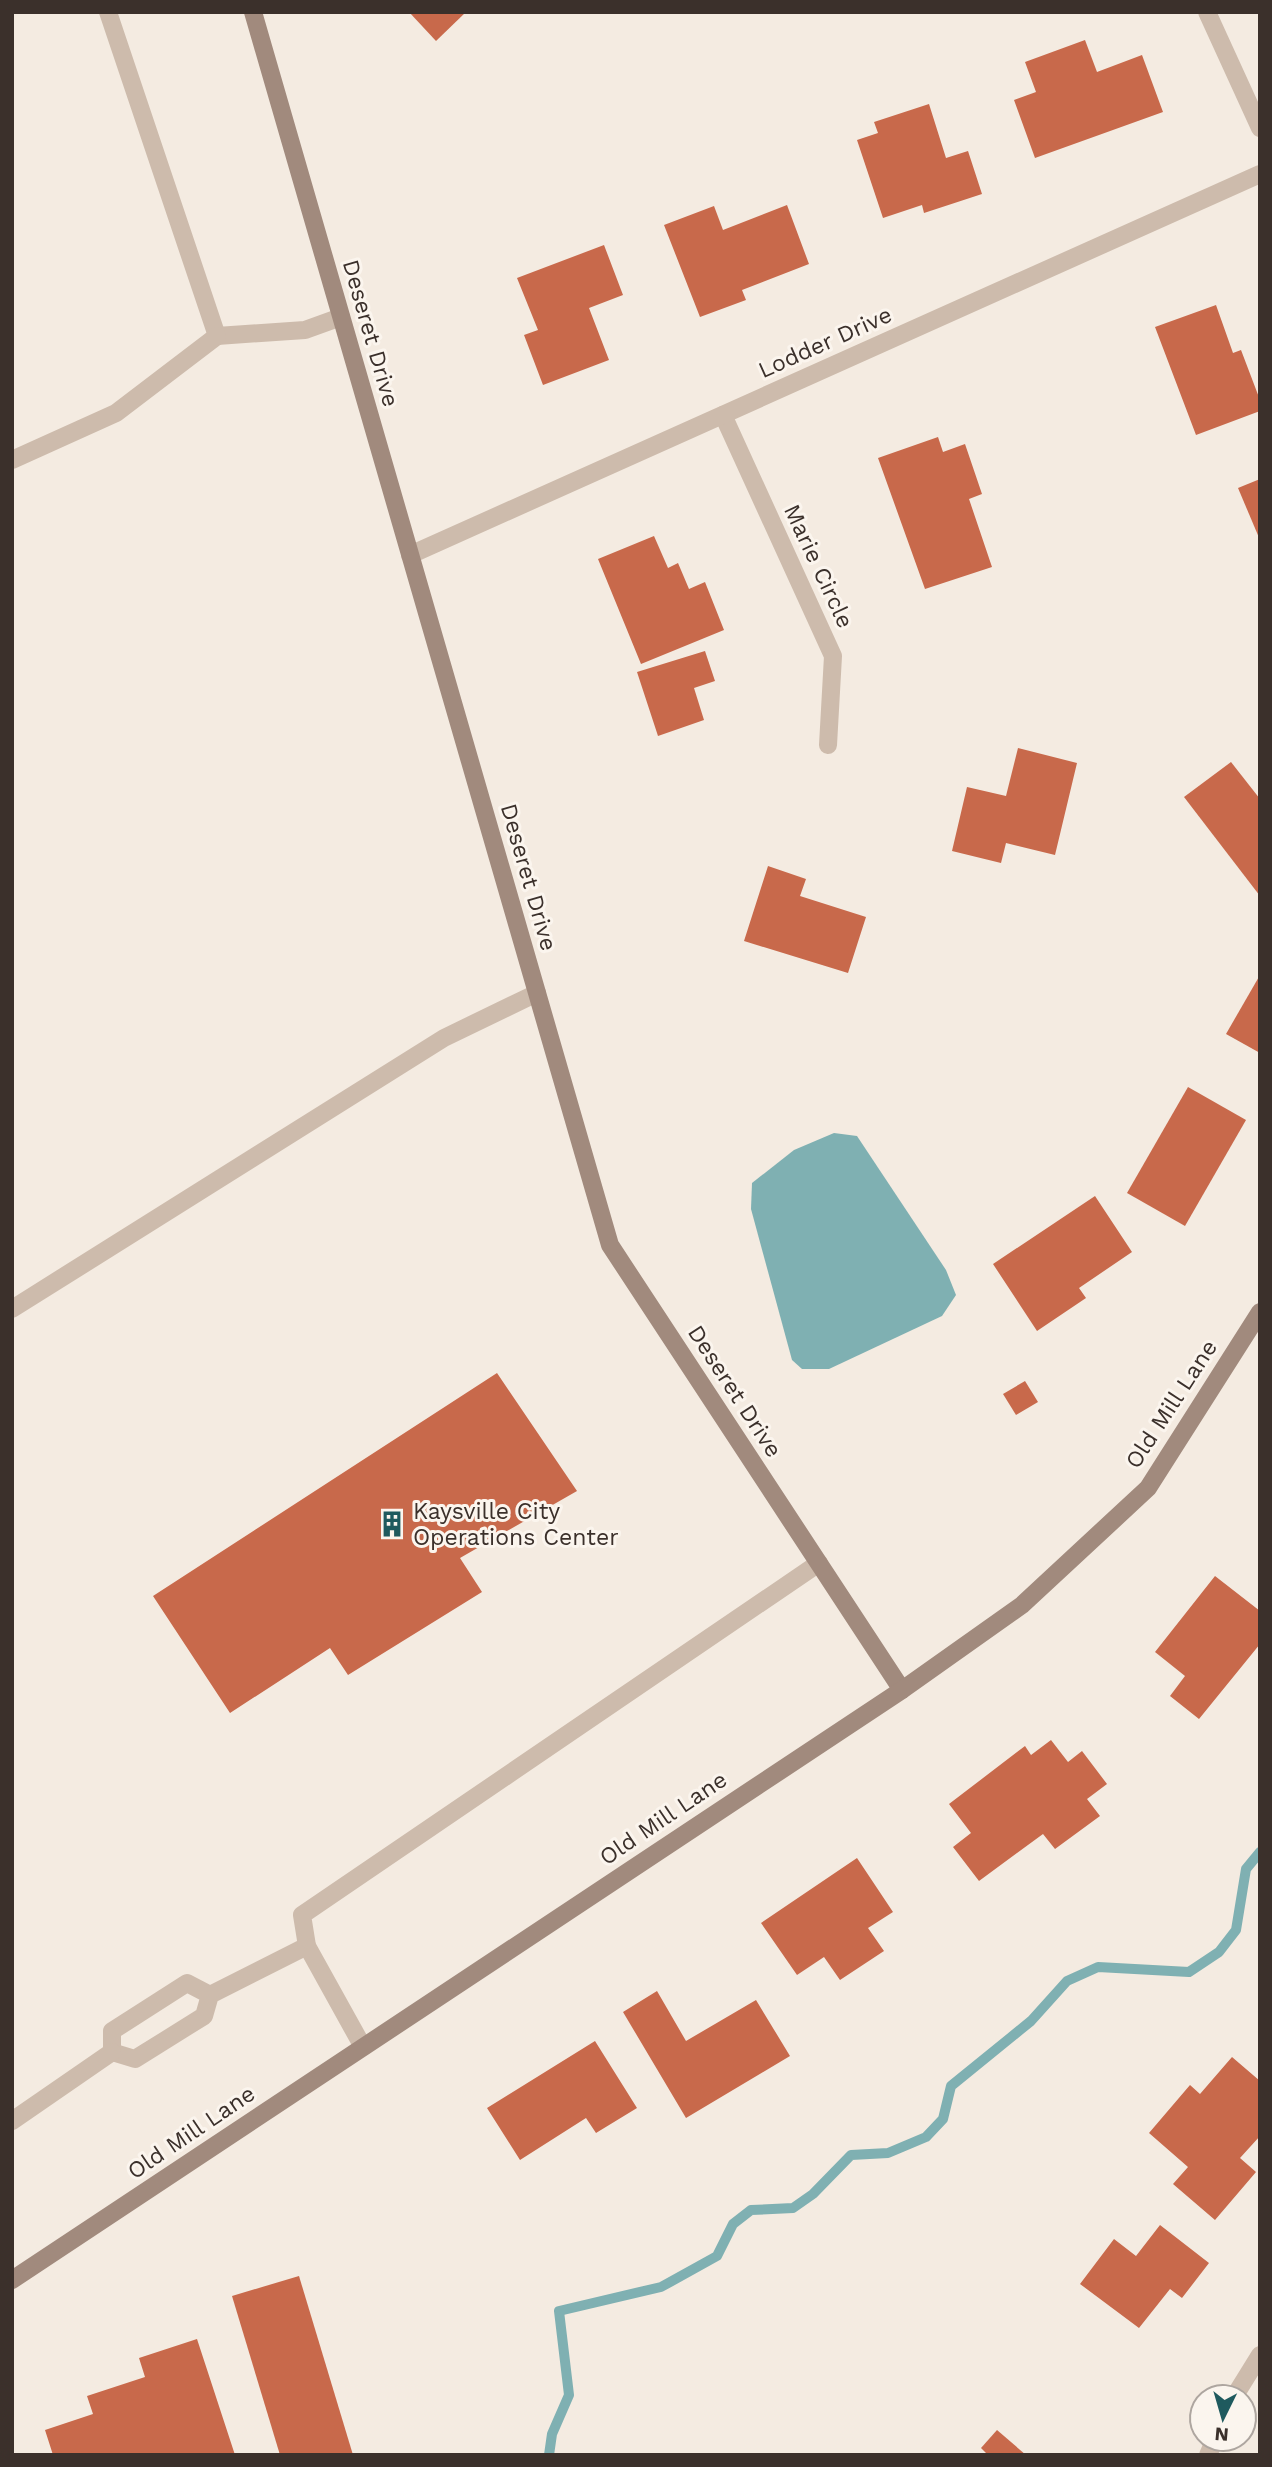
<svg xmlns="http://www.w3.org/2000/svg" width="1272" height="2467" font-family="'Work Sans',sans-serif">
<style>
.water{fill:#7fb0b2}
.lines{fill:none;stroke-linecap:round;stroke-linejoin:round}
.stream{stroke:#7fb0b2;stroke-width:10}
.building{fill:#c8694b}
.lane{stroke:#cdbbac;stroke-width:18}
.street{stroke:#cdbbac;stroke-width:18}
.secondary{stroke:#a18a7d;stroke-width:18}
.labels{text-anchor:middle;stroke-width:6;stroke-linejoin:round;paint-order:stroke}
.street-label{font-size:23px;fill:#3b302b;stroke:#fbf5ee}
.poi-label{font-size:23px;fill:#3b302b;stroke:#fbf5ee;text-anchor:start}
</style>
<rect width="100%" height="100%" fill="#f4ebe1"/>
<polygon class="water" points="834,1133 857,1136 946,1270 956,1295 942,1316 829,1369 802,1369 792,1360 751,1209 752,1183 794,1150"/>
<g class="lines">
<polyline class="stream" points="549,2455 552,2434 569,2395 559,2311 661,2287 717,2256 733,2224 751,2210 793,2208 813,2194 851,2155 888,2153 926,2137 943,2119 951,2086 1031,2021 1067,1981 1098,1967 1189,1972 1219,1952 1236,1930 1246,1869 1260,1852"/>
</g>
<g class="building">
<polygon points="409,12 466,12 436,41"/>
<polygon points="1085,40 1097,72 1142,55 1163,112 1035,158 1014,100 1036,92 1025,62"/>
<polygon points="929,104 946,158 968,151 982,194 924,213 922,205 883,218 857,140 878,133 874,122"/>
<polygon points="787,205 809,264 742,290 746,300 700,317 664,225 714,206 723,230"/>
<polygon points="604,245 623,295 589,308 609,360 543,385 524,335 538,330 517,278"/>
<polygon points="1216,305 1233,353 1241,350 1260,400 1260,411 1196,435 1155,327"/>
<polygon points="938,437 943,452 965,444 982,494 969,499 992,567 925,589 878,458"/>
<polygon points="1260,479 1260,540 1238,488"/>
<polygon points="654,536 668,568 678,563 689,589 705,582 724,630 641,664 598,559"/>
<polygon points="705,651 715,681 694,688 704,720 658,736 637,672"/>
<polygon points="1018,748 1077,763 1055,855 1006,843 1001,863 952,851 967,787 1006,796"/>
<polygon points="1231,762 1260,799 1260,896 1184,797"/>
<polygon points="768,866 806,879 800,896 866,917 848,973 744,941"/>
<polygon points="1260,975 1260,1053 1226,1034"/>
<polygon points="1188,1087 1246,1120 1185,1226 1127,1193"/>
<polygon points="1095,1196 1132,1252 1079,1288 1086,1298 1037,1331 993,1264"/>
<polygon points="497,1373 577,1491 460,1558 482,1592 348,1675 330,1648 230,1713 153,1596"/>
<polygon points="1025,1381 1038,1402 1016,1415 1003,1394"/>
<polygon points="1215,1576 1260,1611 1260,1644 1199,1719 1170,1696 1185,1676 1155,1652"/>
<polygon points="1051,1740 1068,1762 1082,1751 1107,1784 1087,1799 1100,1816 1055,1849 1043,1834 979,1881 953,1847 971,1833 949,1804 1025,1746 1031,1755"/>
<polygon points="857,1858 893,1912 868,1928 884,1951 840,1980 824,1957 797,1975 761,1923"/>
<polygon points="657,1991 686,2041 756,2000 790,2056 686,2118 623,2012"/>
<polygon points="595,2041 637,2108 596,2133 586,2118 520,2160 487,2108"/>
<polygon points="1232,2057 1260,2081 1260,2136 1240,2158 1256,2172 1215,2220 1173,2184 1188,2167 1149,2133 1190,2085 1200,2094"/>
<polygon points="1160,2225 1209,2263 1182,2298 1170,2289 1139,2328 1080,2284 1114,2239 1136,2256"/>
<polygon points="299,2276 353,2455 280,2455 232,2296"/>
<polygon points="197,2339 235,2455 53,2455 45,2430 93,2414 87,2396 145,2377 139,2358"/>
<polygon points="997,2430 1026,2455 988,2455 981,2448"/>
</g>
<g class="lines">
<g class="lane">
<polyline points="108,12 217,336 305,330 341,317"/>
<polyline points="12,460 116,413 217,336"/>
<polyline points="12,1309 444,1038 537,993"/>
<polyline points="210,1995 187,1983 112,2031 112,2052 135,2059 204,2016 210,1995 307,1946"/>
<polyline points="363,2047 307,1946 302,1915 819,1563"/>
<polyline points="12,2121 112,2052"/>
</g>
<g class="street">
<polyline points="1207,12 1260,128"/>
<polyline points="723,415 833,656 828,745"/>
<polyline points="410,555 1260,174"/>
<polyline points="1234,2397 1260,2355"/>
<polyline points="1208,2455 1215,2439"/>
</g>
<g class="secondary">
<polyline points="253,12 610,1245 902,1690"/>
<polyline points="12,2280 902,1690 1022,1605 1148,1488 1260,1312"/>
</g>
</g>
<defs>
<g id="building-bare" transform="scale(2.1)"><path d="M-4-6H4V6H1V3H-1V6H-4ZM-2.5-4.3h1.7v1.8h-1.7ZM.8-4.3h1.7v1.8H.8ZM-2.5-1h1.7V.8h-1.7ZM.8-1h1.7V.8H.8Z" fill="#1f5a5e" stroke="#fbf5ee" stroke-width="2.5" paint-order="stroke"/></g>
</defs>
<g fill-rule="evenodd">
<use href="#building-bare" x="392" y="1524"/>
</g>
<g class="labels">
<g class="street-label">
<text transform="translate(371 333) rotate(74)" y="8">Deseret Drive</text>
<text transform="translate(825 342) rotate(-24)" y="8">Lodder Drive</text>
<text transform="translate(819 566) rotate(65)" y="8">Marie Circle</text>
<text transform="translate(529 877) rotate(74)" y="8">Deseret Drive</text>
<text transform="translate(735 1391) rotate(57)" y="8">Deseret Drive</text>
<text transform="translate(1171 1404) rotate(-57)" y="8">Old Mill Lane</text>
<text transform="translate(663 1818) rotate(-34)" y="8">Old Mill Lane</text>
<text transform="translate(191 2132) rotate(-34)" y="8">Old Mill Lane</text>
</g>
<g class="poi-label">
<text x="413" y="1519">Kaysville City<tspan x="413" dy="26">Operations Center</tspan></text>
</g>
</g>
<rect width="1272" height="2467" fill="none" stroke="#3b302b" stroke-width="28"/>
<g transform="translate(1223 2418) rotate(185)"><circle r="33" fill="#fbf5ee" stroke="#aea6a0" stroke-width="2"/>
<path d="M0-5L12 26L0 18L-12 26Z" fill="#1f5a5e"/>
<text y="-10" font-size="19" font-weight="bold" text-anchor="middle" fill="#3b302b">N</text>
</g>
</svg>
